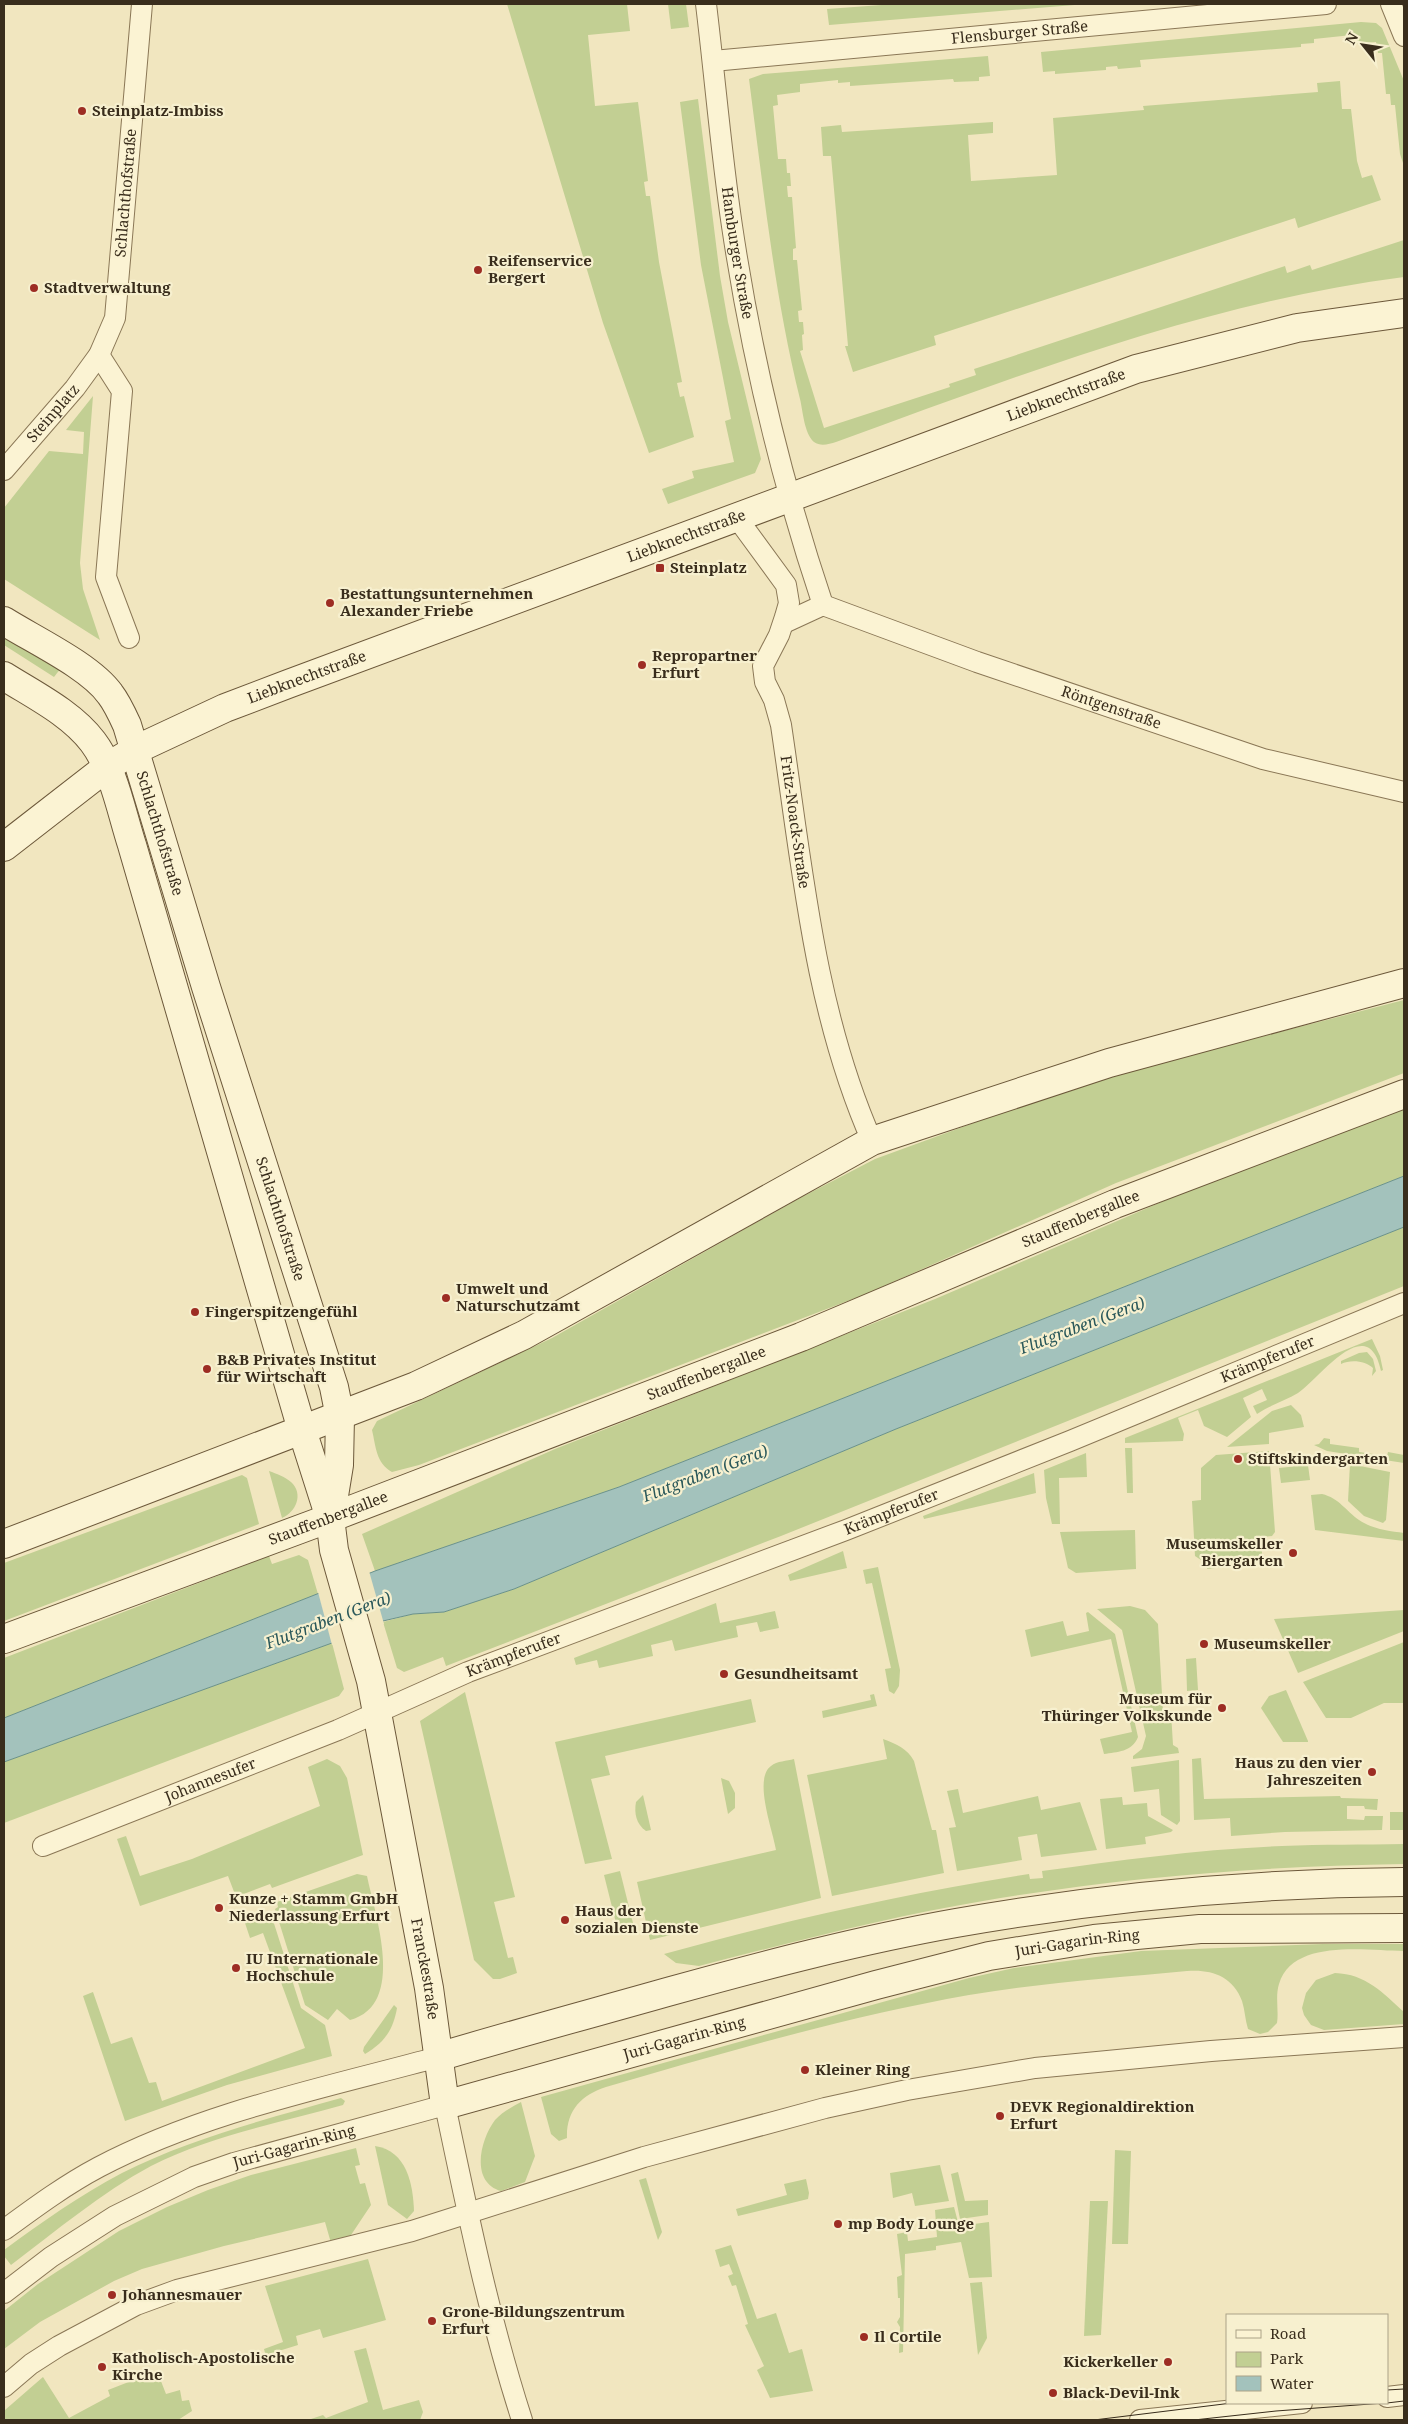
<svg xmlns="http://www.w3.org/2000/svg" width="1408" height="2424" font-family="'Noto Serif',serif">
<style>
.green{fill:#c2cf93}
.water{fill:#a3c2bc;stroke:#69918b}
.pier{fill:#f1e6bf}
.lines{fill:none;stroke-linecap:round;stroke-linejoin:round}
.street-casing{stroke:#8a7756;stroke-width:22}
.secondary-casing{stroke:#6c583a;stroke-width:30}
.street{stroke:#fbf3d3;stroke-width:20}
.secondary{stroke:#fbf3d3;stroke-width:28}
.tram{stroke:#392d1c;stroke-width:1}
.poi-dot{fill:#9d2d23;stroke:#f7f0cf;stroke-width:2}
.labels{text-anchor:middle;stroke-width:4.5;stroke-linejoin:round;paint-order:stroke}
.street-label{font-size:15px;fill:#392d1c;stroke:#f7f0cf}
.poi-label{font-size:15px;font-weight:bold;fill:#392d1c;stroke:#f7f0cf;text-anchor:start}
.water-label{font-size:16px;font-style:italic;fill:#2a585a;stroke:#f7f0cf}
</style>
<rect width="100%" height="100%" fill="#f1e6bf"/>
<g class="green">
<polygon points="507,4 627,4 630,31 588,35 595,106 638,102 648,181 644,182 646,196 650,196 659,262 682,382 677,383 680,397 684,396 694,437 649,453 603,323"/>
<polygon points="668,4 686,4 689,27 671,29"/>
<polygon points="895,4 1087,4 829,25 827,9"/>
<polygon points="1361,22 1376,23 1382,28 1404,81 1403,163 1400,154 1395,105 1391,105 1390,94 1386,94 1382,53 1378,53 1376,42 1353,44 1352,35 1314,39 1314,43 1301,44 1301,47 1140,60 1141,67 1118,69 1117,66 1106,67 1106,70 1055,74 1055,71 1043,72 1041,52"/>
<path d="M988,56l2,20 -11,1v4l-25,1 -1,-3 -103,7v-4l-12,1v-3l-38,4v8l-23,3 1,10 -5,1 5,53h8l1,14h3l1,13h-4l1,11h4l4,51 -3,1v11h4l5,50 -4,1 1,11h4l1,12 -2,1 1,15 -3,1 24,77 126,-41 -1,-3 27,-9 -2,-6 311,-103 2,7 23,-8 2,5 92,-30v37c-196,25 -383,98 -568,165 -7,2 -15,5 -22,0 -10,-9 -11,-31 -14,-43 -26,-105 -37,-213 -51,-320l14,-5z"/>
<polygon points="1340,81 1342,109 1351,109 1357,161 1362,178 1372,175 1381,200 1298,228 1295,218 934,336 936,345 853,372 845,346 848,346 831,156 823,156 821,127 841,125 842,132 993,122 993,133 968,135 971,181 1057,175 1053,118 1144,110 1143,106 1318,92 1317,83"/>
<polygon points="698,99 720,276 728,322 761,459 755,473 668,504 662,489 694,478 692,471 734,462 725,421 731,419 701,265 680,102"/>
<polygon points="93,396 80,563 83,589 100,640 4,579 4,508 49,451 83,454 84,432 66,430"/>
<polygon points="4,632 61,668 54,677 4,645"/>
<path d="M1404,1000v73l-288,110 -250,111 -447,171 -27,7c-16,-9 -16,-25 -20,-42l5,-9 175,-83 248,-140 75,-39 211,-77z"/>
<polygon points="1404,1107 1404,1176 619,1487 375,1571 362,1534 555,1449 935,1299 1274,1154"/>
<polygon points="1404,1227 1404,1286 781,1536 446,1666 443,1657 404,1672 397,1668 383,1622 413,1614 444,1612 514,1589 896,1429"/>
<path d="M1372,1339l8,17 3,14 -2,1c-13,-61 -61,7 -83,22 -13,8 -28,12 -41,21l-4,-8 14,-6 -5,-11 -19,9 8,19 -24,20 -23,-11 -6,-16 -20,8 6,16 -1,7 -58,2v-5z"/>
<path d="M1367,1352l6,7 3,12 -4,5 1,-8c-7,-7 -22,-9 -32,-4v-3l18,-8z"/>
<polygon points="1291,1405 1301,1415 1304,1427 1269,1433 1269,1444 1227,1447 1272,1411"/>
<polygon points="1324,1438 1330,1439 1330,1444 1359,1448 1359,1452 1387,1456 1388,1452 1404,1455 1404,1463 1327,1451 1314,1445 1319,1444"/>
<polygon points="1125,1448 1132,1448 1133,1493 1127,1493"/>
<polygon points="1269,1451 1275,1532 1272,1536 1262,1537 1262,1558 1242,1560 1242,1565 1207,1569 1207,1564 1195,1556 1192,1501 1201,1500 1201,1468 1216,1455"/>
<polygon points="1086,1453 1087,1477 1059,1478 1060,1524 1052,1524 1046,1498 1044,1470"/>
<polygon points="1350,1464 1390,1472 1386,1520 1383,1523 1364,1516 1348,1501"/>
<polygon points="1308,1465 1310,1480 1281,1483 1279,1468"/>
<path d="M269,1471c8,3 15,5 22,11 13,12 5,30 -9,36z"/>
<polygon points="1034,1473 1036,1493 924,1519 923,1516"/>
<polygon points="242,1475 247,1478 259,1524 4,1621 4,1563"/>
<path d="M1322,1494c17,4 24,17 37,26 13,9 30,11 45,13v8l-89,-11 -4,-35z"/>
<polygon points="1135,1530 1136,1569 1076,1573 1068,1568 1060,1532"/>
<polygon points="843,1551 847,1568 790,1581 788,1575"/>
<polygon points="299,1555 308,1560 318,1594 4,1718 4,1658 269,1556 272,1564"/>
<polygon points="878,1567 900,1670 899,1686 894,1694 889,1691 885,1669 891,1668 872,1583 866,1584 863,1570"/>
<polygon points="716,1603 720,1623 775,1611 779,1628 760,1632 757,1622 736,1626 738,1637 675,1651 672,1640 651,1645 653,1656 599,1668 597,1660 576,1665 574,1658"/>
<polygon points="1130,1606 1145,1610 1158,1624 1163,1712 1171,1712 1173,1745 1178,1748 1179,1753 1133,1759 1133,1756 1142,1749 1146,1736 1122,1630 1097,1609"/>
<polygon points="1404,1610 1404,1631 1298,1673 1274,1619"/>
<path d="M1088,1612l27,22 23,103c-6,15 -21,15 -34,17l-4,-15 32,-7 -21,-93 -80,18 -6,-27 38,-9 4,15 22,-5 -3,-18z"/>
<polygon points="1404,1642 1404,1703 1384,1703 1351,1718 1326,1718 1303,1682"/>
<polygon points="332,1643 344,1689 339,1696 4,1823 4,1762"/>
<polygon points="1196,1658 1198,1690 1187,1691 1186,1659"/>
<polygon points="1286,1690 1308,1741 1308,1742 1283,1742 1261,1708 1269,1696"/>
<polygon points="465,1692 515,1897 494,1902 508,1958 513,1957 517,1973 500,1979 493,1979 474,1960 420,1721"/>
<polygon points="874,1694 877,1706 823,1718 822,1711 871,1700 870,1695"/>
<polygon points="751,1699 756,1722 605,1756 610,1775 591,1779 612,1859 585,1864 555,1742"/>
<path d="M883,1739c13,5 24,9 31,22l18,69h4l8,43 -112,23 -25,-121 80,-16z"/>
<polygon points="1201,1758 1204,1799 1340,1796 1341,1798 1378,1799 1377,1810 1365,1809 1364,1806 1347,1806 1347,1819 1364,1820 1365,1816 1383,1816 1382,1830 1285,1832 1231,1836 1230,1818 1194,1820 1192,1759"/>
<polygon points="327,1759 340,1766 347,1778 363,1855 272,1888 270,1884 236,1897 228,1876 140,1906 117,1839 126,1836 140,1876 192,1859 320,1806 308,1767"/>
<path d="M794,1759l27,139 -171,42 -13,-58 139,-32c-3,-19 -23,-71 -5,-84 6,-5 16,-5 23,-7z"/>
<polygon points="1179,1760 1180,1821 1177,1825 1161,1815 1159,1789 1134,1792 1131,1767"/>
<polygon points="721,1778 729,1781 735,1793 735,1808 728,1814"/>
<polygon points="958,1789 963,1813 1038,1796 1041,1810 1080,1802 1097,1850 1041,1857 1037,1834 1018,1837 1022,1860 957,1871 949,1828 956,1827 947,1791"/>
<path d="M643,1795l8,35 -5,1c-10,-7 -12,-18 -10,-29z"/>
<polygon points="1122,1797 1123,1805 1147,1803 1148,1816 1173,1830 1171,1832 1145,1837 1146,1844 1106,1849 1100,1799"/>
<rect x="1390" y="1812" width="14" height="18"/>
<path d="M1404,1844v20c-141,2 -282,13 -421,37 -96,16 -190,41 -284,65l-23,-3 -12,-9c122,-34 239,-60 365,-80l1,5 13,-1 -1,-7c80,-11 159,-22 240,-25 41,-2 81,-1 122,-2z"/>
<polygon points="620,1871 634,1927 618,1931 604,1875"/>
<path d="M357,1874l10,2c8,39 40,129 -17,144l-13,-11 -9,11 -23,-15 -30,-96 3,-2 -1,-5z"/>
<polygon points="270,1911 301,2008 325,2025 332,2056 227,2085 125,2121 83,1996 93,1992 111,2044 132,2037 149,2083 156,2082 162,2101 305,2048 263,1933 250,1938 244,1920"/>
<path d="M1323,1944h81v7c-37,0 -111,-13 -125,33 -4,13 0,26 -2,39l-9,9 -8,2 -12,-5c-3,-9 -3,-19 -6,-28 -9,-25 -31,-32 -55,-30 -73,7 -147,12 -218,24 -124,22 -243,57 -363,92 -25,8 -40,24 -39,51l-8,3 -8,-7 -10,-37 428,-119 45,-10 127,-17z"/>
<path d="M1335,1973c31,1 48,20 69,39v12l-80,6 -13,-5 -7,-10 -2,-7 4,-15 10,-13z"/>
<path d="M394,2005l3,3c-4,22 -12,34 -32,46l-2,-3 1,-4z"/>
<path d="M341,2098l4,3 -2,4c-64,18 -133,31 -192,61 -50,27 -95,65 -140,99l-7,-9v-6c38,-28 76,-55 118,-77 69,-35 145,-54 219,-75z"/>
<path d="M521,2102l14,54 -10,26 -24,9c-31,-9 -21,-51 -6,-71 7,-8 17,-13 26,-18z"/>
<path d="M375,2146c32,5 38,38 39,65l-7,8 -19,-14z"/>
<polygon points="356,2148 360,2165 355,2166 360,2184 365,2183 371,2205 349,2238 331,2243 325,2222 224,2246 142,2269 114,2281 40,2322 4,2349 4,2311 38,2284 119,2231 167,2207 208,2190 251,2175"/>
<polygon points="1115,2150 1131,2151 1128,2244 1112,2244"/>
<polygon points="940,2165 949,2201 915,2206 912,2193 893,2198 890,2173"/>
<polygon points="958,2172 965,2201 988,2200 988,2215 960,2219 951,2174"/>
<polygon points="646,2178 662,2232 658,2240 639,2180"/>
<polygon points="806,2179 809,2193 808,2199 738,2216 736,2209 787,2195 784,2184"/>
<polygon points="1090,2201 1108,2201 1101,2335 1084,2336"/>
<polygon points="954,2207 959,2226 989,2222 992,2277 969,2278 961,2242 936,2246 936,2250 905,2254 903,2352 899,2353 900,2327 897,2322 900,2317 900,2298 898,2298 897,2277 902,2275 897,2234 907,2232 908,2241 937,2237 935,2210"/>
<polygon points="731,2245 757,2319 776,2313 789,2353 802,2349 813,2391 770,2398 757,2370 764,2366 745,2325 748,2324 736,2285 732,2286 728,2276 733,2274 729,2264 720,2267 715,2250"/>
<polygon points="368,2259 386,2320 323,2338 320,2329 296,2336 298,2345 269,2354 265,2353 264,2349 283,2342 265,2286"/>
<polygon points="982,2282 987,2338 978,2355 970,2283"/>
<polygon points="366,2348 383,2410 419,2400 423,2412 420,2420 308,2420 323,2415 326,2418 368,2402 354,2351"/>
<polygon points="157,2371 166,2394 180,2390 182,2401 189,2400 192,2411 178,2420 4,2420 5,2410 43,2377 69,2418 110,2396 108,2390"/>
</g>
<polygon class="water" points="1404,1176 1404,1227 896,1429 514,1589 444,1612 413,1614 383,1621 332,1643 4,1762 4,1718 375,1571 619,1487"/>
<polygon class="pier" points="369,1571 384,1624 332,1645 318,1592"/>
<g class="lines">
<g class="street-casing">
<g id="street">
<path id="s1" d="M706,4c9,74 15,148 26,222 19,128 50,257 91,379"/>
<polyline points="1391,4 1404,36"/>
<path id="s2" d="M713,61l613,-57"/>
<polyline points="99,355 122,391 106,577 129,638"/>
<path id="s3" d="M4,470l71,-82 24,-33 16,-37 27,-314"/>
<path id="s4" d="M737,518l49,67 3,18 -4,14 -6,18 -16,31 2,16 9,18 7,25c21,140 33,285 91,416"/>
<path id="s5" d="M784,623l39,-18 154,57 286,97 141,33"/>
<path id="s6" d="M43,1846l295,-116 130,-58 378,-142 224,-89 334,-138"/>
<path d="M4,2230c30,-22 61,-45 95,-63 105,-55 225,-79 339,-110"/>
<path id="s7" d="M4,2293l47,-36 64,-41 79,-39 40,-14 211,-58c22,105 44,213 77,315"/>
<polyline points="4,2387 31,2364 59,2346 136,2305 177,2290 412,2231 644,2157 825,2108 907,2090 1035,2068 1211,2051 1404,2037"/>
<polyline points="1387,2397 1404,2395"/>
<polyline points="1140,2420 1302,2403"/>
</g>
</g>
<g class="secondary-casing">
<g id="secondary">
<path id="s8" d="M4,621c30,19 86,45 106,73 7,9 12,20 17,31l79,262 128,400 6,30 -1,48 -8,49"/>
<path id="s9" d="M4,676c30,19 67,37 89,66 21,28 28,69 39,103l170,585 28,88 4,32 37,131 58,307 16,117 431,-120 113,-29 105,-17 106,-10 204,-1"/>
<path id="s10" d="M4,847l103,-80 28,-17 90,-42 63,-24 848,-315 161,-41 107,-15"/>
<polyline points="4,1544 416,1386 524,1335 872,1141 1109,1063 1404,983"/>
<path id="s11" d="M4,1639l326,-121 471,-181 314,-133 289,-110"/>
<path d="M438,2057c77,-23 155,-44 233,-66 94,-26 189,-51 285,-68 148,-26 298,-40 448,-41"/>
</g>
</g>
<use href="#street" class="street"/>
<use href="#secondary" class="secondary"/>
<g class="tram">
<polyline points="1387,2390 1404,2389"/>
<polyline points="1387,2403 1404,2401"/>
<polyline points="1094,2420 1232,2403"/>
<polyline points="1194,2420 1276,2411 1384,2403"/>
</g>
</g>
<g class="poi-dot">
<circle cx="82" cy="111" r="5"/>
<circle cx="478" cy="270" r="5"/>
<circle cx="34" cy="288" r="5"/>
<rect x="655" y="563" width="10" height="10" rx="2.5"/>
<circle cx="330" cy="603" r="5"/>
<circle cx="642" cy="665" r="5"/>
<circle cx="446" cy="1298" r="5"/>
<circle cx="195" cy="1312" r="5"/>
<circle cx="207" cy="1369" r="5"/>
<circle cx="1238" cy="1459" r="5"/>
<circle cx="1293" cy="1553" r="5"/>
<circle cx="1204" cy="1644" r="5"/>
<circle cx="724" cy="1674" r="5"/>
<circle cx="1222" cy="1708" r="5"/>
<circle cx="1372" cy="1772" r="5"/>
<circle cx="219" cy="1908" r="5"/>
<circle cx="565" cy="1920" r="5"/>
<circle cx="236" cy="1968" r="5"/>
<circle cx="805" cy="2070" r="5"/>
<circle cx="1000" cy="2116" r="5"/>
<circle cx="838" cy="2224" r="5"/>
<circle cx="112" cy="2295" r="5"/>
<circle cx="432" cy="2321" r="5"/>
<circle cx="864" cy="2337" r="5"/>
<circle cx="1168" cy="2362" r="5"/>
<circle cx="102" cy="2367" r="5"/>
<circle cx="1053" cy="2393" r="5"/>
</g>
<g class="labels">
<g class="street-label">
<text dy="5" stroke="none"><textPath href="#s2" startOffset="308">Flensburger Straße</textPath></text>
<text dy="5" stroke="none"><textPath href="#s3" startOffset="315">Schlachthofstraße</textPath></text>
<text dy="5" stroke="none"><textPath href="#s1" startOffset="251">Hamburger Straße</textPath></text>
<text dy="5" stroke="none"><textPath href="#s10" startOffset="1160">Liebknechtstraße</textPath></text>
<text dy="5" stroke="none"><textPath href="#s3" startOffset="75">Steinplatz</textPath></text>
<text dy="5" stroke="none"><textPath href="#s10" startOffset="755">Liebknechtstraße</textPath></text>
<text dy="5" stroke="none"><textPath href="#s10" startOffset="350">Liebknechtstraße</textPath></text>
<text dy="5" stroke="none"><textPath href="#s5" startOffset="349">Röntgenstraße</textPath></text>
<text dy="5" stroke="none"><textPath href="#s4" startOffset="330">Fritz-Noack-Straße</textPath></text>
<text dy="5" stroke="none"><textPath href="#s8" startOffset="278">Schlachthofstraße</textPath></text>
<text dy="5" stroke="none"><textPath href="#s8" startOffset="682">Schlachthofstraße</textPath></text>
<text dy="5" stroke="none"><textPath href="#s11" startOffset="1156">Stauffenbergallee</textPath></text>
<text dy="5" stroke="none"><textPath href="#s6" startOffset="1318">Krämpferufer</textPath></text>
<text dy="5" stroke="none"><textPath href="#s11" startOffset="751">Stauffenbergallee</textPath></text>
<text dy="5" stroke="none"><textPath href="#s6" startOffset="912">Krämpferufer</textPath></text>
<text dy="5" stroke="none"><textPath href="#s11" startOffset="346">Stauffenbergallee</textPath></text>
<text dy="5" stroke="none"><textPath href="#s6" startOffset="508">Krämpferufer</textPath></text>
<text dy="5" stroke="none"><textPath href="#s6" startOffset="180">Johannesufer</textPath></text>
<text dy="5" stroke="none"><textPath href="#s9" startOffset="2176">Juri-Gagarin-Ring</textPath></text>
<text dy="5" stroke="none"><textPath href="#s9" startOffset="1385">Franckestraße</textPath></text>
<text dy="5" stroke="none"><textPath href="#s9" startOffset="1771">Juri-Gagarin-Ring</textPath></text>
<text dy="5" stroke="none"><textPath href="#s7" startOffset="328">Juri-Gagarin-Ring</textPath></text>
</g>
<g class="poi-label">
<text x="92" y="116">Steinplatz-Imbiss</text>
<text x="488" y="266">Reifenservice<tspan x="488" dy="17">Bergert</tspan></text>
<text x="44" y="293">Stadtverwaltung</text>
<text x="670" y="573">Steinplatz</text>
<text x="340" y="599">Bestattungsunternehmen<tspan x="340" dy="17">Alexander Friebe</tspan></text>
<text x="652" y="661">Repropartner<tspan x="652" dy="17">Erfurt</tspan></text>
<text x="456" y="1294">Umwelt und<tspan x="456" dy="17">Naturschutzamt</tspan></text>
<text x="205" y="1317">Fingerspitzengefühl</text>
<text x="217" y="1365">B&amp;B Privates Institut<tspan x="217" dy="17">für Wirtschaft</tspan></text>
<text x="1248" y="1464">Stiftskindergarten</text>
<text x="1283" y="1549" text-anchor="end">Museumskeller<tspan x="1283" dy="17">Biergarten</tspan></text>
<text x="1214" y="1649">Museumskeller</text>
<text x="734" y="1679">Gesundheitsamt</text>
<text x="1212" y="1704" text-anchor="end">Museum für<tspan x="1212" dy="17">Thüringer Volkskunde</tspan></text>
<text x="1362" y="1768" text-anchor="end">Haus zu den vier<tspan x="1362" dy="17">Jahreszeiten</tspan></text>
<text x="229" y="1904">Kunze + Stamm GmbH<tspan x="229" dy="17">Niederlassung Erfurt</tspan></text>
<text x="575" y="1916">Haus der<tspan x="575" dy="17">sozialen Dienste</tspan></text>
<text x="246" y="1964">IU Internationale<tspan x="246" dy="17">Hochschule</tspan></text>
<text x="815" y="2075">Kleiner Ring</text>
<text x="1010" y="2112">DEVK Regionaldirektion<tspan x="1010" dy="17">Erfurt</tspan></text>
<text x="848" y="2229">mp Body Lounge</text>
<text x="122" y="2300">Johannesmauer</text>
<text x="442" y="2317">Grone-Bildungszentrum<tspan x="442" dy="17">Erfurt</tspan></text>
<text x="874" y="2342">Il Cortile</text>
<text x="112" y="2363">Katholisch-Apostolische<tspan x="112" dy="17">Kirche</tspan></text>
<text x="1158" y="2367" text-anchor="end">Kickerkeller</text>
<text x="1063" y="2398">Black-Devil-Ink</text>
</g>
<g class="water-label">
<text transform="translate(1082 1325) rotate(-21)" y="6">Flutgraben (Gera)</text>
<text transform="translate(705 1473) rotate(-21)" y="6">Flutgraben (Gera)</text>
<text transform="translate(328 1620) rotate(-21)" y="6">Flutgraben (Gera)</text>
</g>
</g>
<rect width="1408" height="2424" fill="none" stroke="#392d1c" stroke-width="10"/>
<rect x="1226" y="2314" width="162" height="90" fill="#f7f0cf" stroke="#aba287"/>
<rect x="1236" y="2330" width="25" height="8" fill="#fbf3d3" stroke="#aba287"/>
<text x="1270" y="2339" font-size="15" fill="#392d1c">Road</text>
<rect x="1236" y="2352" width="25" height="15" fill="#c2cf93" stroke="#aba287"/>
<text x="1270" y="2364" font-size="15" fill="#392d1c">Park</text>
<rect x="1236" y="2376" width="25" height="15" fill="#a3c2bc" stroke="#aba287"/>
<text x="1270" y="2389" font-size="15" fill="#392d1c">Water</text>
<g transform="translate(1363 45) rotate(300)" stroke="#f7f0cf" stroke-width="4" paint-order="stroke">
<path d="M0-4L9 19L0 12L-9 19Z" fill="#392d1c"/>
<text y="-8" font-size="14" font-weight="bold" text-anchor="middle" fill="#392d1c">N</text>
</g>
</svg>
